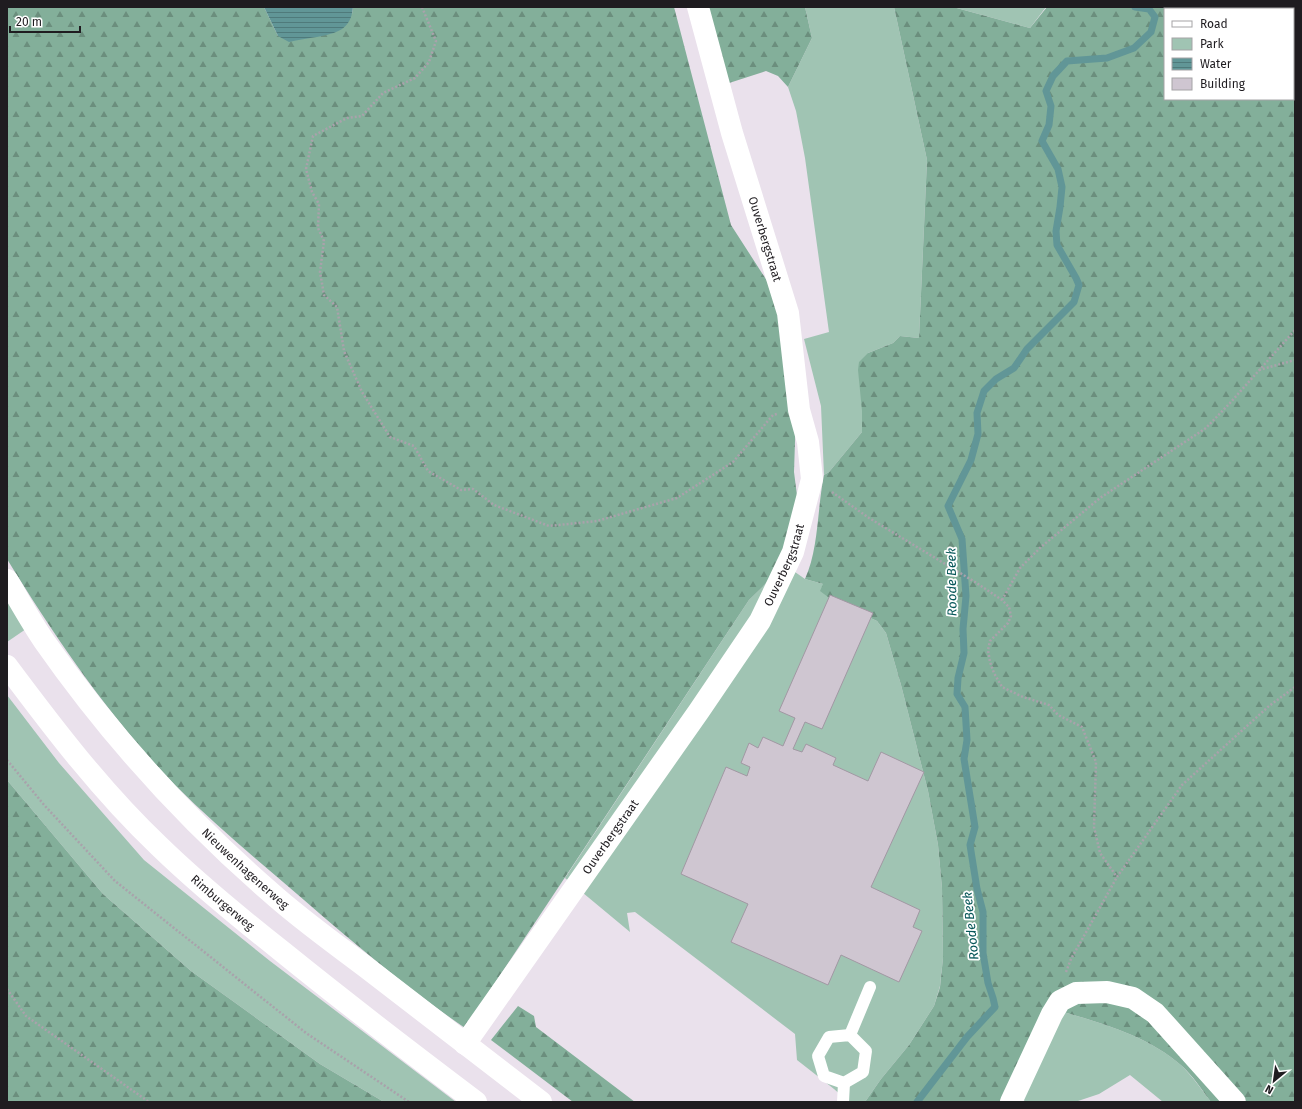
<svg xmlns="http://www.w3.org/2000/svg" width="1302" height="1109" font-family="'Fira Sans',sans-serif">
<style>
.green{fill:#a0c4b3}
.forest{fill:url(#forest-firs);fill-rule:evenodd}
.water{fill:url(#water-rules)}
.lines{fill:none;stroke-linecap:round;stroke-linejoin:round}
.stream{stroke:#619697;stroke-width:7}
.building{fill:#cfc6d1;stroke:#a198a3}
.path{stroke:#a9a2ab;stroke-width:2.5;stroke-dasharray:2 2;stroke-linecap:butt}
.service{stroke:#fff;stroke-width:12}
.minor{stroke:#fff;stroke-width:22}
.labels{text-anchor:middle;stroke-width:3.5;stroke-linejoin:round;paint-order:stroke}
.street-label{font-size:12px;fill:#1f1c20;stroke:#fff}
.water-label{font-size:13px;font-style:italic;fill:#075759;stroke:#fff}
</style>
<defs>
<pattern id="forest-firs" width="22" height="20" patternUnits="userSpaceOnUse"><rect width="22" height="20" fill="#83af9a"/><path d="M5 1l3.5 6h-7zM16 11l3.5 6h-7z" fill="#6b8e7d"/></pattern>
<pattern id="water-rules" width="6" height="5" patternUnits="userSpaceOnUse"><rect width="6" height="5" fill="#619697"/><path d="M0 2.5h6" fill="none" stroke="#4f7a7b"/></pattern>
</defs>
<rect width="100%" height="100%" fill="#eae1ec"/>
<g class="green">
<polygon points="805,7 894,7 927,160 919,338 900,336 893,343 868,353 862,411 862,432 829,472 824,475 821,406 804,339 829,332 805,158 796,111 788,87 812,38"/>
<polygon points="953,7 1046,7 1030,28"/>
<polygon points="785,565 805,579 823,584 832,600 877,621 886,633 901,685 928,791 938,845 942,888 943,958 940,986 934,1006 909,1045 881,1079 865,1102 849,1102 834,1089 797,1060 795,1034 635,912 627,913 630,932 565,878 749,600"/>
<polygon points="7,600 26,629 7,642"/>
<polygon points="7,695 59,763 144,860 270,961 456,1102 384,1102 320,1064 191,971 103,894 7,780"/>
<path d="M1057,1010c43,13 90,25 125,56 10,10 20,24 29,36h-48l-33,-27 -31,19 -24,8h-48l-10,-5z"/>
</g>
<g class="forest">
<path d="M7,7h257l14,29 74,-22 1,-7h321l57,218 49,76 16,110 -2,61 5,39 -14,54 -36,35 -284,428c-57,-39 -109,-83 -161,-128 -44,-38 -88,-74 -129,-115 -65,-67 -119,-146 -168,-226z"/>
<polygon points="707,7 805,7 812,38 788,87 778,76 766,71 726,84"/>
<path d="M894,7h59l77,21 17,-21h248v1095h-84c-9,-12 -18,-26 -29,-36 -35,-31 -82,-43 -125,-56l-44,92h-148l16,-23 28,-34 25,-39 6,-19 3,-29 -1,-70 -4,-43 -10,-54 -27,-106 -15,-52 -9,-12 -45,-21 -12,-9 3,-7 -18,-5c14,-31 12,-70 19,-104l5,-3 33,-40v-21l-4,-41 1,-8 9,-9 25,-10 7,-7 19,2 8,-178zM1165,9h128v90h-128z"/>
<polygon points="7,780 103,894 191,971 320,1064 384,1102 7,1102"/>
<polygon points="518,1006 534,1016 536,1027 635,1102 573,1102 491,1040"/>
</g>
<path class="water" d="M264,7h89c-2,23 -16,26 -36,30 -9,1 -19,3 -28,5l-11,-6z"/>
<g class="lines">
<polyline class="stream" points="917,1102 967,1037 995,1007 993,998 988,983 983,953 983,912 977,889 970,845 975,827 964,759 967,740 965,707 957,694 958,678 964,653 963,629 966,596 962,539 948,506 971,460 978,434 977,413 984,391 996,379 1014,368 1027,349 1074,302 1079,285 1076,278 1057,245 1056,231 1060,207 1062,187 1058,169 1042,141 1049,125 1051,106 1046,91 1053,76 1067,61 1107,58 1134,48 1151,32 1155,17 1149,9 1135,7"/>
</g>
<polygon class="building" points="830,595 873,613 822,729 805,722 793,749 802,752 806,744 836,758 833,765 868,781 881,752 924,772 871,887 920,910 913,927 922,931 899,982 841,955 828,985 731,942 748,904 681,874 726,767 747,776 750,767 741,763 749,743 758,748 763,737 783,746 795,718 779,711"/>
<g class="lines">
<g class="path">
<polyline points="422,7 436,41 429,62 415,78 383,93 362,116 347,118 313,136 306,169 312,192 319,204 318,228 324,241 320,272 324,295 337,307 344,351 362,392 390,437 414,446 428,471 461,490 473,489 494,505 549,526 597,521 677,498 733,462 773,415 777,414"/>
<polyline points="1259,370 1295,360"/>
<polyline points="832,492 869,518 975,582 1002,600 1009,607 1011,616 1008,623 990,641 988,650 990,662 994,673 1002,687 1023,697 1049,705 1058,715 1082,727 1096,762 1094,827 1100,853 1117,877"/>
<polyline points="1002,600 1020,568 1041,547 1100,498 1206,428 1230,403 1295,330"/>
<polyline points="7,760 45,806 115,881 306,1033 409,1102"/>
<polyline points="1066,972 1071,959 1117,877 1182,785 1269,706 1295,687"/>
<polyline points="7,989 26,1016 149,1102"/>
</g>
<g class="service">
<polygon points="850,1035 866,1051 863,1072 844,1083 824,1076 818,1056 829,1037"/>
<polyline points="850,1035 870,987"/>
<polyline points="843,1102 844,1083"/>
</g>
<g class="minor">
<path id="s1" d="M7,580c12,20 24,42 37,61 65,93 140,176 225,250 31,28 65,52 98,77 58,45 116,89 174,134"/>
<path id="s2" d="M7,666c47,63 95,126 152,180 39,38 82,73 125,107 63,51 127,100 192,149"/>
<path id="s3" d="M465,1044l234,-333 61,-90 33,-69 19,-73 -4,-37 -9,-32 -11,-97 -56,-180 -34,-126"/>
<polyline points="1011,1102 1052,1014 1060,1001 1076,993 1107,992 1133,998 1155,1013 1235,1102"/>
</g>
</g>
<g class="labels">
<g class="street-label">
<text transform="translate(765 239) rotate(73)" y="4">Ouverbergstraat</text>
<text dy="4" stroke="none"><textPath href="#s3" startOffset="577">Ouverbergstraat</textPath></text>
<text dy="4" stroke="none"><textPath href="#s3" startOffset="253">Ouverbergstraat</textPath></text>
<text dy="4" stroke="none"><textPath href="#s1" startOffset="376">Nieuwenhagenerweg</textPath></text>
<text dy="4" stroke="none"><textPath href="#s2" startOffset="321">Rimburgerweg</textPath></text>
</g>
<g class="water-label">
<text transform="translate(951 582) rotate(-91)" y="5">Roode Beek</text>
<text transform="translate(970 926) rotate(-96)" y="5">Roode Beek</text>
</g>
</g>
<rect width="1302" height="1109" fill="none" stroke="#1f1c20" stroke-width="16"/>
<rect x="1164" y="8" width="130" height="92" fill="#ffffff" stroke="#a5a4a6"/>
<rect x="1172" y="21" width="20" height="6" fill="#ffffff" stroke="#a5a4a6"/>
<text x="1200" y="28" font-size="12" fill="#1f1c20">Road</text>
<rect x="1172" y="38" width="20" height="12" fill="#a0c4b3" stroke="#a5a4a6"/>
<text x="1200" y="48" font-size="12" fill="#1f1c20">Park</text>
<rect x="1172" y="58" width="20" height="12" fill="url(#water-rules)" stroke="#a5a4a6"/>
<text x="1200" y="68" font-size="12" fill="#1f1c20">Water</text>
<rect x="1172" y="78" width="20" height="12" fill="#cfc6d1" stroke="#a5a4a6"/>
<text x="1200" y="88" font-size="12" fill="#1f1c20">Building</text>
<g transform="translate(1274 1081) rotate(209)" stroke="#ffffff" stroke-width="3" paint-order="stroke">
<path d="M0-3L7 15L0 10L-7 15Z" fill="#1f1c20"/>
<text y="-6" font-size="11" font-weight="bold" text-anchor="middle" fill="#1f1c20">N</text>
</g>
<path d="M10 26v6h70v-6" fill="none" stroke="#1f1c20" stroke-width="2"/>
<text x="16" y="26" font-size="12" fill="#1f1c20" stroke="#ffffff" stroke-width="3" paint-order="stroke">20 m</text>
</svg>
